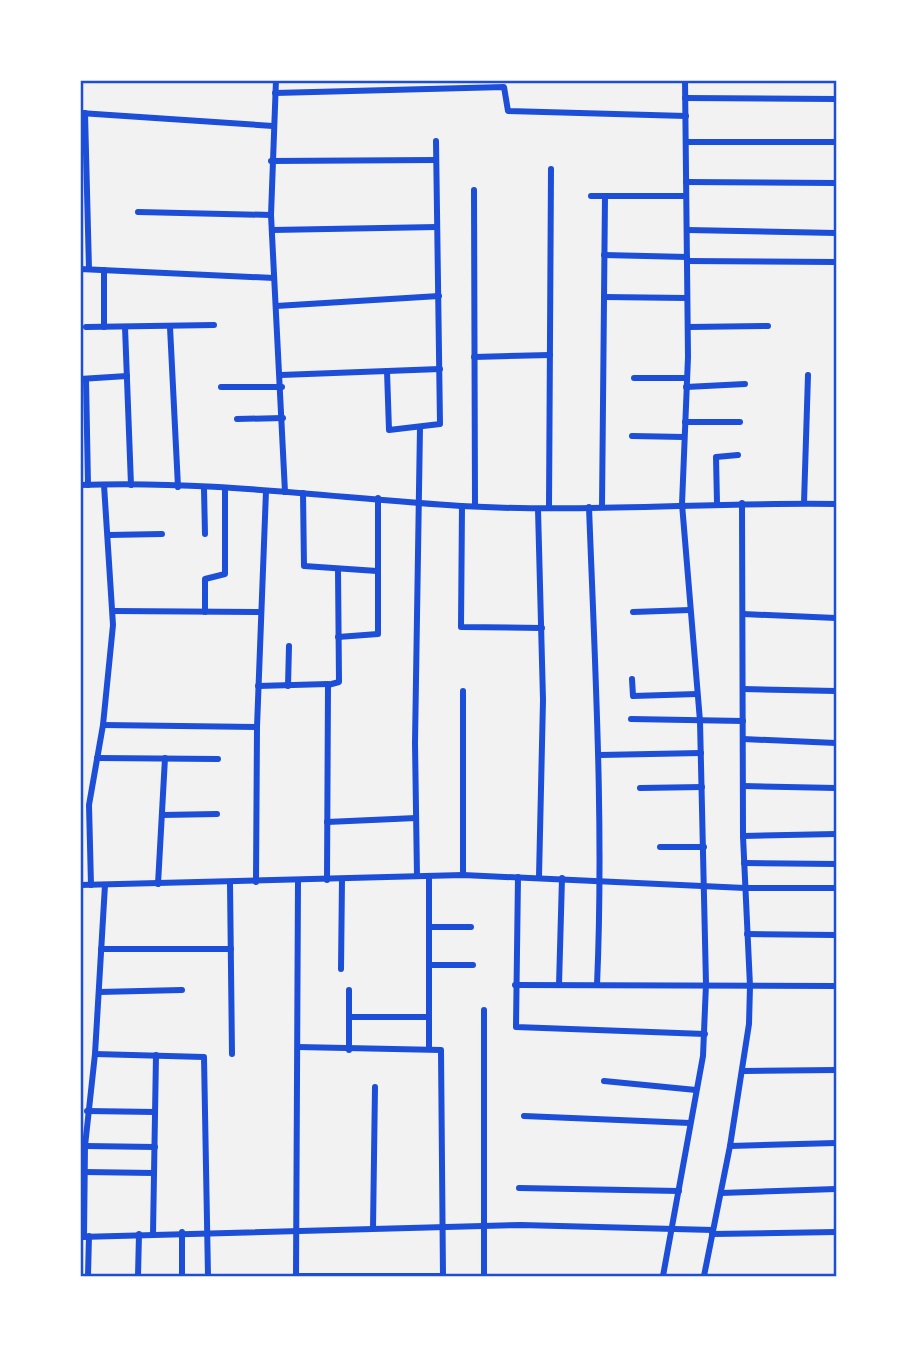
<svg xmlns="http://www.w3.org/2000/svg" width="917" height="1357" font-family="Lato,sans-serif">
<style>
.lines{fill:none;stroke-linecap:round;stroke-linejoin:round}
.minor{stroke:#1d4ed8;stroke-width:6}
.neatline{fill:none;stroke:#1d4ed8;stroke-width:2.5}
</style>
<rect width="100%" height="100%" fill="#f2f2f2"/>
<g class="lines">
<g class="minor">
<polyline points="276,80 271,215 285,492"/>
<polyline points="275,93 504,87 508,111 686,116"/>
<polyline points="685,98 836,99"/>
<polyline points="80,113 273,126"/>
<polyline points="85,113 89,269"/>
<polyline points="686,142 836,142"/>
<polyline points="271,161 436,160"/>
<polyline points="686,182 836,183"/>
<polyline points="474,190 475,506"/>
<polyline points="591,196 686,196"/>
<polyline points="138,212 271,215"/>
<polyline points="272,230 437,227"/>
<polyline points="687,230 836,233"/>
<polyline points="604,255 687,257"/>
<polyline points="687,261 836,262"/>
<polyline points="80,269 274,278"/>
<polyline points="604,297 687,298"/>
<polyline points="276,306 439,296"/>
<polyline points="86,327 214,325"/>
<polyline points="104,327 104,270"/>
<polyline points="125,327 131,485"/>
<polyline points="170,327 178,487"/>
<polyline points="688,327 768,326"/>
<polyline points="474,357 550,355"/>
<polyline points="387,371 389,430 440,424 436,141"/>
<polyline points="281,375 440,369"/>
<polyline points="634,378 687,378"/>
<polyline points="80,379 127,376"/>
<polyline points="86,379 88,485"/>
<polyline points="221,387 282,387"/>
<polyline points="686,387 745,384"/>
<polyline points="237,419 283,418"/>
<polyline points="685,422 740,422"/>
<polyline points="632,436 684,437"/>
<path d="M80,485c127,-5 255,13 381,21 125,7 250,-4 375,-2"/>
<polyline points="204,489 205,534"/>
<polyline points="303,493 304,566 377,571"/>
<polyline points="717,503 716,457 738,455"/>
<polyline points="804,503 808,375"/>
<polyline points="462,506 461,627 542,628"/>
<path d="M589,507c6,160 15,318 8,478"/>
<polyline points="602,507 605,196"/>
<polyline points="549,508 551,169"/>
<polyline points="538,509 543,700 539,877"/>
<polyline points="109,535 162,534"/>
<polyline points="114,611 260,612"/>
<polyline points="205,612 205,579 225,574 225,489"/>
<polyline points="633,612 690,610"/>
<polyline points="743,614 836,618"/>
<polyline points="338,637 378,634 378,498"/>
<polyline points="632,679 633,696 697,694"/>
<polyline points="258,686 328,684"/>
<polyline points="288,686 289,646"/>
<polyline points="743,689 836,691"/>
<polyline points="463,691 463,875"/>
<polyline points="631,719 743,721"/>
<polyline points="103,725 257,727"/>
<polyline points="743,739 836,743"/>
<polyline points="600,755 701,753"/>
<polyline points="97,758 218,759"/>
<polyline points="743,786 836,788"/>
<polyline points="640,788 702,787"/>
<polyline points="162,815 217,814"/>
<polyline points="327,822 416,818"/>
<polyline points="743,836 836,834"/>
<polyline points="660,847 704,847"/>
<polyline points="744,863 836,864"/>
<polyline points="417,876 415,743 420,427"/>
<polyline points="518,877 516,1027 705,1034"/>
<polyline points="327,880 328,685 339,682 338,569"/>
<polyline points="256,882 257,727 266,491"/>
<polyline points="230,883 232,1054"/>
<polyline points="158,884 165,758"/>
<polyline points="80,885 463,875 745,888 836,888"/>
<polyline points="91,885 89,805 103,725 113,625 104,485"/>
<polyline points="429,927 471,927"/>
<polyline points="747,934 836,935"/>
<polyline points="101,949 231,949"/>
<polyline points="430,965 473,965"/>
<polyline points="341,969 342,879"/>
<polyline points="515,985 836,986"/>
<polyline points="559,985 562,878"/>
<polyline points="99,992 182,990"/>
<polyline points="484,1010 484,1276"/>
<polyline points="349,1017 429,1017"/>
<polyline points="298,1047 441,1050 443,1276"/>
<polyline points="429,1049 429,876"/>
<polyline points="349,1050 349,990"/>
<polyline points="95,1054 204,1057 208,1276"/>
<polyline points="744,1071 836,1070"/>
<polyline points="604,1081 696,1090"/>
<polyline points="87,1111 155,1112"/>
<polyline points="524,1116 690,1123"/>
<polyline points="85,1146 155,1147"/>
<polyline points="730,1146 836,1143"/>
<polyline points="84,1172 154,1173"/>
<polyline points="519,1188 679,1191"/>
<polyline points="721,1193 836,1189"/>
<polyline points="373,1228 375,1087"/>
<polyline points="182,1232 182,1276"/>
<polyline points="153,1234 156,1055"/>
<polyline points="712,1234 836,1232"/>
<polyline points="80,1237 521,1225 713,1230"/>
<polyline points="84,1237 85,1146 95,1054 105,885"/>
<polyline points="88,1276 89,1236"/>
<polyline points="138,1276 139,1234"/>
<polyline points="296,1276 298,881"/>
<polyline points="296,1276 442,1276"/>
<polyline points="663,1276 703,1056 706,984 700,721 682,504 688,357 685,80"/>
<polyline points="704,1276 730,1146 749,1024 750,986 743,836 742,503"/>
</g>
</g>
<rect width="917" height="1357" fill="none" stroke="#ffffff" stroke-width="164"/>
<rect x="82" y="82" width="753" height="1193" class="neatline"/>
</svg>
